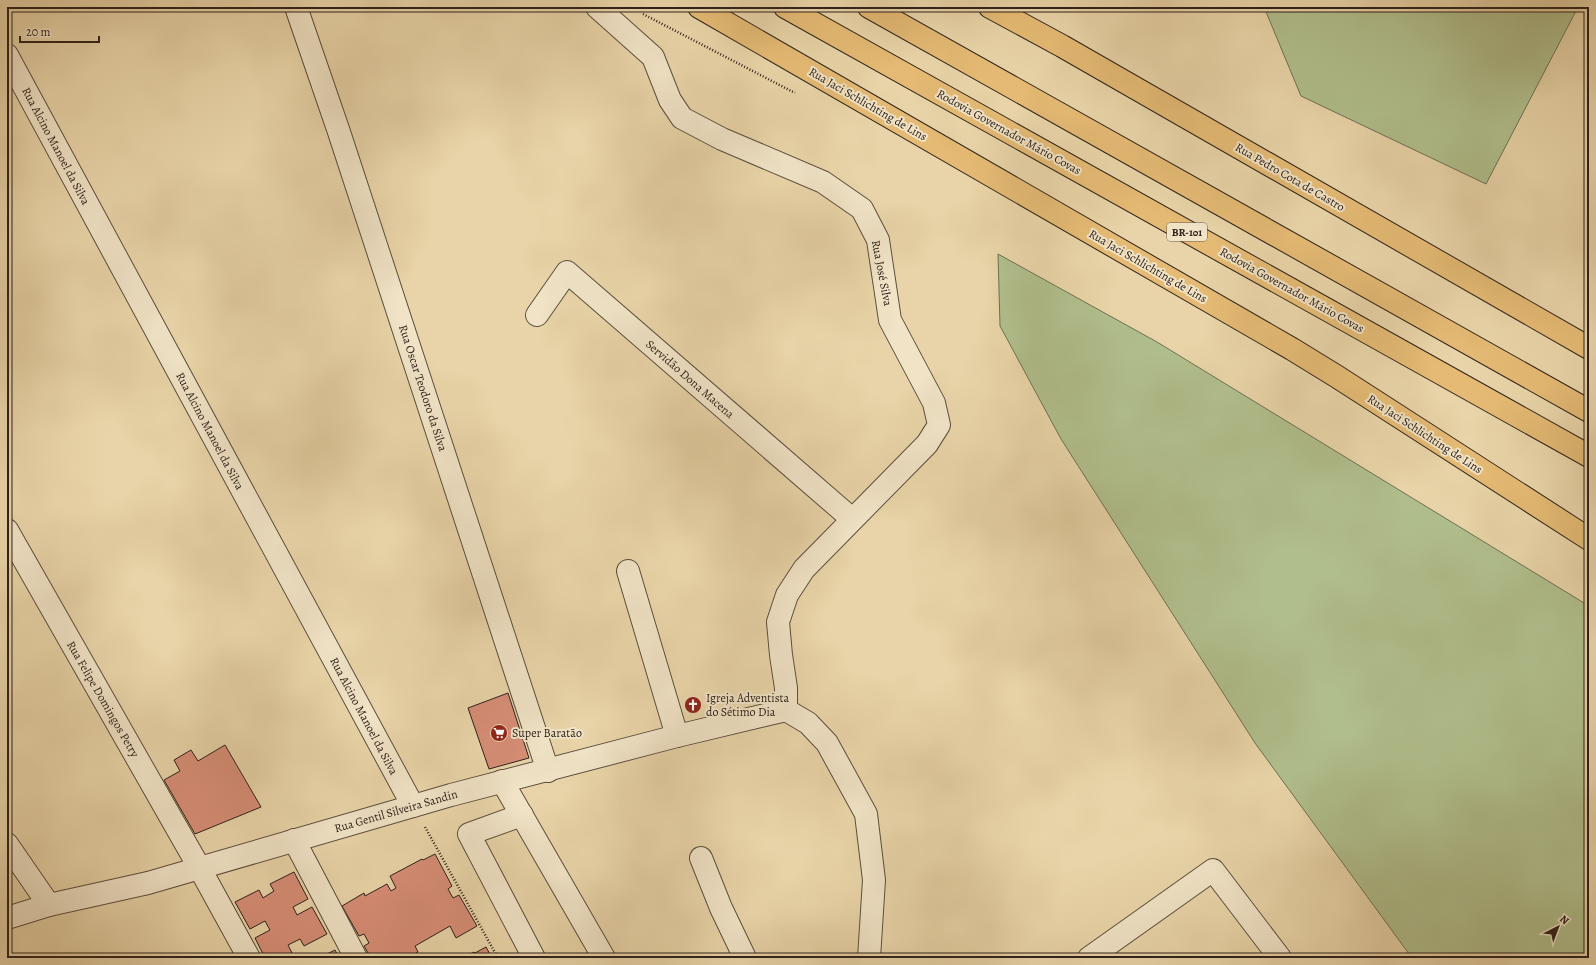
<svg xmlns="http://www.w3.org/2000/svg" width="1596" height="965" font-family="Alegreya,serif">
<style>
.green{fill:#b0be8c;stroke:#6f7054}
.building{fill:#d78e77;stroke:#2e211b}
.lines{fill:none;stroke-linecap:round;stroke-linejoin:round}
.minor-casing{stroke:#5c4e3e;stroke-width:24}
.major-casing{stroke:#2e211b;stroke-width:24}
.highway-casing{stroke:#2e211b;stroke-width:24}
.path{stroke:#2e211b;stroke-width:2.5;stroke-dasharray:1 2;stroke-linecap:butt}
.minor{stroke:#f0e3c6;stroke-width:22}
.major{stroke:#e4ba74;stroke-width:22}
.highway{stroke:#e4ba74;stroke-width:22}
.labels{text-anchor:middle;stroke-width:4;stroke-linejoin:round;paint-order:stroke}
.shield{fill:#f0e3c6;stroke:#685b4e;stroke-width:1}
.shield-label{font-size:11px;font-weight:bold;fill:#2e211b}
.street-label{font-size:12px;fill:#2e211b;stroke:#f0e3c6}
.poi-label{font-size:12px;fill:#2e211b;stroke:#f0e3c6;text-anchor:start}
</style>
<rect width="100%" height="100%" fill="#e8d4a8"/>
<filter id="stains"><feTurbulence type="fractalNoise" baseFrequency=".005" numOctaves="4"/><feColorMatrix values="0 0 0 0 .2 0 0 0 0 .09 0 0 0 0 .02 0 0 0 .5 -.17"/></filter>
<radialGradient id="worn" r=".72"><stop offset=".6" stop-color="#630" stop-opacity="0"/><stop offset="1" stop-color="#630" stop-opacity=".3"/></radialGradient>
<g class="green">
<polygon points="1264,7 1578,7 1486,184 1301,96"/>
<polygon points="998,254 1157,342 1589,606 1589,958 1412,958 1255,743 1061,439 1000,326"/>
</g>
<g class="building">
<polygon points="508,693 529,758 489,769 468,708"/>
<polygon points="225,745 261,807 195,834 164,780 180,771 174,760 191,750 198,761"/>
<polygon points="435,854 452,886 448,889 453,898 459,895 477,926 456,938 450,926 415,946 418,952 407,958 371,958 364,946 369,943 364,934 359,936 342,906 364,893 365,896 387,884 391,891 396,888 390,876 422,859 423,860"/>
<polygon points="294,872 308,899 293,907 297,915 312,907 327,934 304,946 300,939 288,945 292,953 282,958 265,958 255,938 270,930 265,921 250,929 235,902 259,890 263,898 274,891 270,884"/>
<polygon points="486,947 492,958 462,958 474,952 475,953"/>
<polygon points="335,950 339,958 319,958"/>
</g>
<g class="lines">
<g class="minor-casing">
<g id="minor">
<polyline points="296,7 339,132 548,771"/>
<polyline points="597,7 653,57 670,100 682,118 722,139 823,182 862,209 878,240 890,320 934,403 939,425 927,444 804,569 787,595 778,622 781,655 786,688 786,710"/>
<polyline points="7,55 413,806"/>
<polyline points="537,315 567,272 852,519"/>
<polyline points="7,530 199,867 249,958"/>
<polyline points="628,571 677,736"/>
<polyline points="786,710 808,723 827,743 866,814 874,880 869,958"/>
<polyline points="502,781 604,958"/>
<polyline points="522,815 469,834 534,958"/>
<polyline points="294,840 356,958"/>
<polyline points="7,844 49,905"/>
<polyline points="701,858 721,908 745,958"/>
<polyline points="7,918 49,905 148,883 451,795 677,736 786,710"/>
<polyline points="1089,958 1213,870 1280,958"/>
</g>
</g>
<g class="major-casing">
<g id="major">
<polyline points="699,7 1292,349 1336,376 1589,539"/>
<polyline points="990,7 1062,46 1589,348"/>
</g>
</g>
<g class="highway-casing">
<g id="highway">
<polyline points="785,7 1589,456"/>
<polyline points="869,7 1589,411"/>
</g>
</g>
<g class="path">
<polyline points="643,14 795,93"/>
<polyline points="425,827 498,958"/>
</g>
<use href="#minor" class="minor"/>
<use href="#major" class="major"/>
<use href="#highway" class="highway"/>
</g>
<defs>
<g id="church-disc" transform="scale(0.9)"><circle r="9.5" fill="#8f2418" stroke="#f0e3c6"/><path d="M-1.2-6h2.4v3.5h3.3v2.4h-3.3V6h-2.4V-.1h-3.3v-2.4h3.3Z" fill="#fff"/></g>
<g id="supermarket-disc" transform="scale(0.9)"><circle r="9.5" fill="#8f2418" stroke="#f0e3c6"/><path d="M-6-5.5h2.5l.6 2H6L4.5 2H-2.5L-4.4-4H-6ZM-1.5 3.2a1.3 1.3 0 1 0 .1 0ZM3 3.2a1.3 1.3 0 1 0 .1 0Z" fill="#fff"/></g>
</defs>
<g fill-rule="evenodd">
<use href="#church-disc" x="693" y="705"/>
<use href="#supermarket-disc" x="499" y="733"/>
</g>
<g class="labels">
<rect class="shield" x="1167" y="223" width="40" height="18" rx="3"/>
<g class="shield-label">
<text x="1187" y="236">BR-101</text>
</g>
<g class="street-label">
<text transform="translate(868 104) rotate(30)" y="4">Rua Jaci Schlichting de Lins</text>
<text transform="translate(1009 132) rotate(29)" y="4">Rodovia Governador Mário Covas</text>
<text transform="translate(56 146) rotate(62)" y="4">Rua Alcino Manoel da Silva</text>
<text transform="translate(1290 177) rotate(30)" y="4">Rua Pedro Cota de Castro</text>
<text transform="translate(1148 266) rotate(30)" y="4">Rua Jaci Schlichting de Lins</text>
<text transform="translate(882 273) rotate(79)" y="4">Rua José Silva</text>
<text transform="translate(1292 290) rotate(29)" y="4">Rodovia Governador Mário Covas</text>
<text transform="translate(690 379) rotate(41)" y="4">Servidão Dona Macena</text>
<text transform="translate(423 388) rotate(72)" y="4">Rua Oscar Teodoro da Silva</text>
<text transform="translate(210 431) rotate(62)" y="4">Rua Alcino Manoel da Silva</text>
<text transform="translate(1425 434) rotate(33)" y="4">Rua Jaci Schlichting de Lins</text>
<text transform="translate(103 699) rotate(60)" y="4">Rua Felipe Domingos Petry</text>
<text transform="translate(364 716) rotate(62)" y="4">Rua Alcino Manoel da Silva</text>
<text transform="translate(396 811) rotate(-16)" y="4">Rua Gentil Silveira Sandin</text>
</g>
<g class="poi-label">
<text x="706" y="702">Igreja Adventista<tspan x="706" dy="14">do Sétimo Dia</tspan></text>
<text x="512" y="737">Super Baratão</text>
</g>
</g>
<rect width="1596" height="965" fill="none" stroke="#e8d4a8" stroke-width="24"/>
<rect x="8" y="8" width="1580" height="949" fill="none" stroke="#2e211b" stroke-width="2"/>
<rect x="12" y="12" width="1572" height="941" fill="none" stroke="#2e211b"/>
<g transform="translate(1558 927) rotate(42)" stroke="#f0e3c6" stroke-width="3" paint-order="stroke">
<path d="M0-3L7 15L0 10L-7 15Z" fill="#2e211b"/>
<text y="-6" font-size="11" font-weight="bold" text-anchor="middle" fill="#2e211b">N</text>
</g>
<path d="M20 36v6h79v-6" fill="none" stroke="#2e211b" stroke-width="2"/>
<text x="26" y="36" font-size="12" fill="#2e211b" stroke="#f0e3c6" stroke-width="3" paint-order="stroke">20 m</text>
<rect width="100%" height="100%" filter="url(#stains)"/>
<rect width="100%" height="100%" fill="url(#worn)"/>
</svg>
